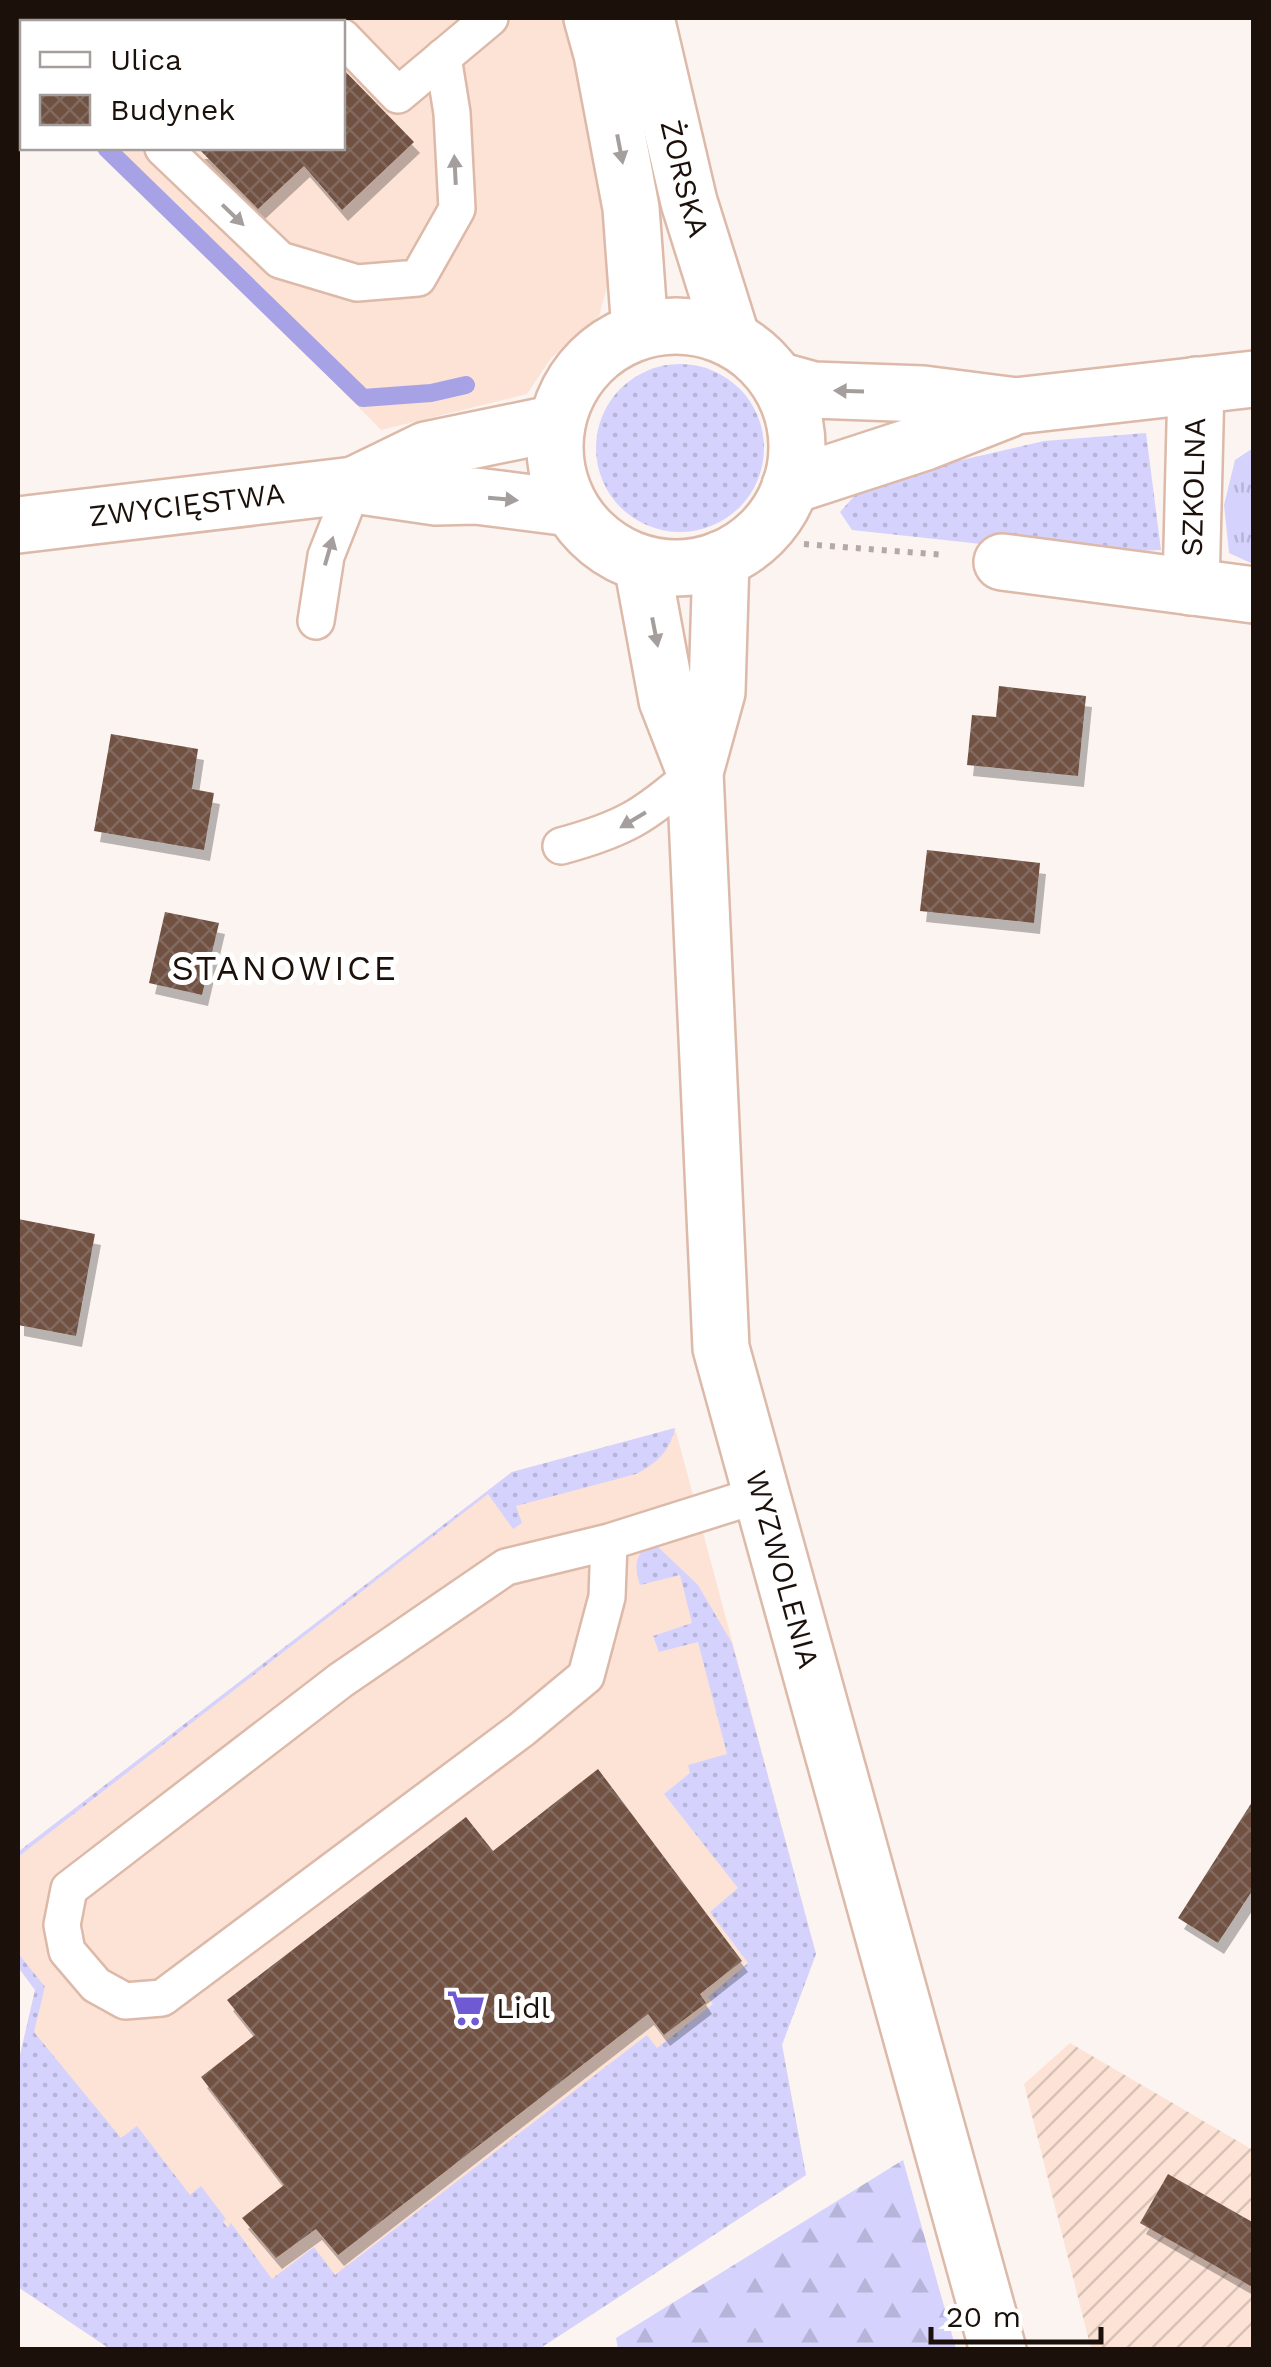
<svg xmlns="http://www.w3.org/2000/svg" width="1271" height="2367" font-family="'Work Sans',sans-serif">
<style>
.built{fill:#fde3d6}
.industrial{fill:url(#industrial-furrows)}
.grass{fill:url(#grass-dots)}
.forest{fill:url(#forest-firs)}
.park{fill:url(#park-tufts)}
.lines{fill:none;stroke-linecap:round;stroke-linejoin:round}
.stream{stroke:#a7a2e6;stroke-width:18}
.building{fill:url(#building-cross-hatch);filter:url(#shadow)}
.lane-casing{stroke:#dcb9a8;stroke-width:40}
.street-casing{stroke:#dcb9a8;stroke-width:60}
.secondary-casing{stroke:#dcb9a8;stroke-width:60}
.path{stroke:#b3aaa6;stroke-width:6;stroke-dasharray:5 8;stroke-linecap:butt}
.lane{stroke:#fff;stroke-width:35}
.street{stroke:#fff;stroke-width:55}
.secondary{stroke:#fff;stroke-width:55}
.oneway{fill:#a49f9d}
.labels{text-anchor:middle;stroke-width:10;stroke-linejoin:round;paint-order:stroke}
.street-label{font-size:30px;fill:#1c100a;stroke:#fff}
.poi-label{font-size:30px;fill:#1c100a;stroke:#fff;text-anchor:start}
.quarter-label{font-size:35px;letter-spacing:2.5px;fill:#1c100a;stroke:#fff}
</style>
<defs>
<pattern id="industrial-furrows" width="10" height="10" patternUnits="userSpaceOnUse" patternTransform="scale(2.5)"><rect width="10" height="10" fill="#fde3d6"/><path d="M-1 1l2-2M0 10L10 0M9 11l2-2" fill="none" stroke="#d8c2b6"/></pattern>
<pattern id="grass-dots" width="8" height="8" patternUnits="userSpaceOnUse" patternTransform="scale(2.5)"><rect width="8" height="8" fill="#d5d3fd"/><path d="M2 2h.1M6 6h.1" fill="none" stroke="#b6b4d8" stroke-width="1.8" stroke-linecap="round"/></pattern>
<pattern id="forest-firs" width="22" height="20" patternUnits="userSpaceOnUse" patternTransform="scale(2.5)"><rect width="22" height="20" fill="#d5d3fd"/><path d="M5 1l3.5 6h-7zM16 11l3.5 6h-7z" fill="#b6b4d8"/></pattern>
<pattern id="park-tufts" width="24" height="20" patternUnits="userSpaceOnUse" patternTransform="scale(2.5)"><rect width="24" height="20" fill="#d5d3fd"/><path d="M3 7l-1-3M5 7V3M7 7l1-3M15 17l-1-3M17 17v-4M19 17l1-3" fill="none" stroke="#b6b4d8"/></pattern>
<pattern id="building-cross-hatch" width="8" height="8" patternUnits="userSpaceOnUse" patternTransform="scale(2.5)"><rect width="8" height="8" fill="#6f5142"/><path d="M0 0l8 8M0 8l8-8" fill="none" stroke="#826a5f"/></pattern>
<filter id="shadow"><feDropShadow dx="6" dy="11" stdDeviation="0" flood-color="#0004"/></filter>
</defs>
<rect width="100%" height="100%" fill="#fbf4f0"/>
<g class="built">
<polygon points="18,18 568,18 614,262 599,316 551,358 527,394 381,430 105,148 342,148 342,22 22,22 22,63 18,58"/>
<polygon points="675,1428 816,1954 782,2045 806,2175 539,2349 110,2349 18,2287 18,2064 35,1990 18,1967 18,1852 512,1472"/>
</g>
<polygon class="industrial" points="1070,2043 1253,2150 1253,2349 1091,2349 1024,2084"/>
<g class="grass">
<circle cx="680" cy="448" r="84"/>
<polygon points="1146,433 1161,550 1073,554 852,530 840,512 867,482 1044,441"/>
<path d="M675,1428c-5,23 -18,35 -39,46l-120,32 6,17 -9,6 -25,-35 -470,363v-5l494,-380z"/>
<path d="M655,1544l43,41 34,58 84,311 -34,91 24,130 -267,174h-429l-92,-62v-223l17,-74 -17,-23v-14l27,34 -11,45 87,106 16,-12 53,69 11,-9 25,33 -3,3 5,6 3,-5 41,56 42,-32 21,28 312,-240 10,13 56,-44 -5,-7 40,-34 -38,-51 28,-24 -74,-94 26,-21 -2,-8 39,-11 -29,-112 -39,10 -6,-16 39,-13 -12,-48 -40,10c-6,-18 -6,-35 15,-41z"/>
</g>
<polygon class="forest" points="903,2160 956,2349 618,2349 616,2338"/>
<polygon class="park" points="1253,448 1253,564 1229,553 1224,505 1235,460"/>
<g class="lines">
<g class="stream">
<polyline points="18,62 22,67"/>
<polyline points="106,148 363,398 431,393 466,385"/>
</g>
</g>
<g class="building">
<polygon points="342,68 414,142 342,210 304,166 258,209 198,148 342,148"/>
<polygon points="999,686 1086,696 1078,776 967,765 972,715 996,717"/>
<polygon points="111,734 198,749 192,789 214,793 204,850 94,831"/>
<polygon points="927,850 1040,863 1034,923 920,911"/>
<polygon points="165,912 219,923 202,995 149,983"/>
<polygon points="18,1219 95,1234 76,1336 18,1325"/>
<polygon points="598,1769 742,1961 700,1994 706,2003 664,2035 648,2014 338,2255 316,2229 276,2258 242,2218 284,2185 201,2077 255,2035 227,2000 466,1817 493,1851"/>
<polygon points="1254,1799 1254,1888 1218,1943 1178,1918"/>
<polygon points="1168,2174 1254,2223 1254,2288 1140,2223"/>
</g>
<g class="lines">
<g class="lane-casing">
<g id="lane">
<polyline points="171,22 176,18"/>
<polyline points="342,37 398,95 490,18"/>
<polyline points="163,148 280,260 357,283 418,278 457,209 452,113 443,57"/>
<polyline points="316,621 326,556 354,485"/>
<path d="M561,846c63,-17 84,-30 134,-74"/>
<polyline points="609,1542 607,1597 586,1676 521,1730 162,1998 125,2001 96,1985 67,1951 62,1925 69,1889 341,1680 506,1567 609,1542 761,1494"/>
</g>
</g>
<g class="street-casing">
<g id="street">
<polyline points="1002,562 1254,595"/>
<path id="s1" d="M1191,587l5,-202"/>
</g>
</g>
<g class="secondary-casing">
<g id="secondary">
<polyline points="592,18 602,54 631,208 640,331"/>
<path id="s2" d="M646,18l43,184 43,137"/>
<circle cx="676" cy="447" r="121"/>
<polyline points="777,380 813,390 923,394 1016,406 1254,379"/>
<polyline points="354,485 426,450 557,423"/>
<polyline points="790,486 925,442 1009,409"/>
<path id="s3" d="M18,525l336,-40 82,12 40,-1 94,12"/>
<path id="s4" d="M642,564l25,136 28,72 26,576 277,1002"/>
<polyline points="695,772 717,692 721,559"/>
</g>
</g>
<g class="path">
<polyline points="18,26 22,30"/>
<polyline points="804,544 946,555"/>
</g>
<use href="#lane" class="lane"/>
<use href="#street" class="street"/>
<use href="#secondary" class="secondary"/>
</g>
<defs><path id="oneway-solid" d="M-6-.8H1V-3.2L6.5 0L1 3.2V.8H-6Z" transform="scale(2.5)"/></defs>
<g class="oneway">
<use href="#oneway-solid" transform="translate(620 149) rotate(79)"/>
<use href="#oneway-solid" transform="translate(455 170) rotate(-93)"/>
<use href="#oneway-solid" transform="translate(233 215) rotate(44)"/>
<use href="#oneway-solid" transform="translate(849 391) rotate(-178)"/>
<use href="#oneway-solid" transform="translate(503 499) rotate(5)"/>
<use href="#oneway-solid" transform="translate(329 551) rotate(-74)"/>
<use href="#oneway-solid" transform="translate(655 632) rotate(79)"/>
<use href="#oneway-solid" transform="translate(633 820) rotate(149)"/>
</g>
<defs>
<g id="supermarket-bare" transform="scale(3)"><path d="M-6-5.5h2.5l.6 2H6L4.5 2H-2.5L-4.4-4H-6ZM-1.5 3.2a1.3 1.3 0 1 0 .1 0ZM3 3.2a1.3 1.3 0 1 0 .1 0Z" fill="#6f5ad4" stroke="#fff" stroke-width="2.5" paint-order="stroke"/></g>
</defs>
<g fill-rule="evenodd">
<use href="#supermarket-bare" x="466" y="2008"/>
</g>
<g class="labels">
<g class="street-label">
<text dy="10" stroke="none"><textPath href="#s2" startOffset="165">ŻORSKA</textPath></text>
<text dy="10" stroke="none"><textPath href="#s1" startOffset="100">SZKOLNA</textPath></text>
<text dy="10" stroke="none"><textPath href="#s3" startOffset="170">ZWYCIĘSTWA</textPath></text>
<text dy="10" stroke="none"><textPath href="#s4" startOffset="1022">WYZWOLENIA</textPath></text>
</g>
<g class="poi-label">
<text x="496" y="2018">Lidl</text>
</g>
<g class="quarter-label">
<text x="285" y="980">STANOWICE</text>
</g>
</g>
<rect width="1271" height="2367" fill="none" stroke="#1c100a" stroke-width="40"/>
<rect x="20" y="20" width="325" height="130" fill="#ffffff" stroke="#a49f9d" stroke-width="2.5"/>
<rect x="40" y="52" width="50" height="15" fill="#ffffff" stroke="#a49f9d" stroke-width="2.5"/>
<text x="110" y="70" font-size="30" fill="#1c100a">Ulica</text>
<rect x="40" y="95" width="50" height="30" fill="url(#building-cross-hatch)" stroke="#a49f9d" stroke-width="2.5"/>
<text x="110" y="120" font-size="30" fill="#1c100a">Budynek</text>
<path d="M931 2327v15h170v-15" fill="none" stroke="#1c100a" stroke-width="5"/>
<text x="946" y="2327" font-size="30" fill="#1c100a" stroke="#ffffff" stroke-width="8" paint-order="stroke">20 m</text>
</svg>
